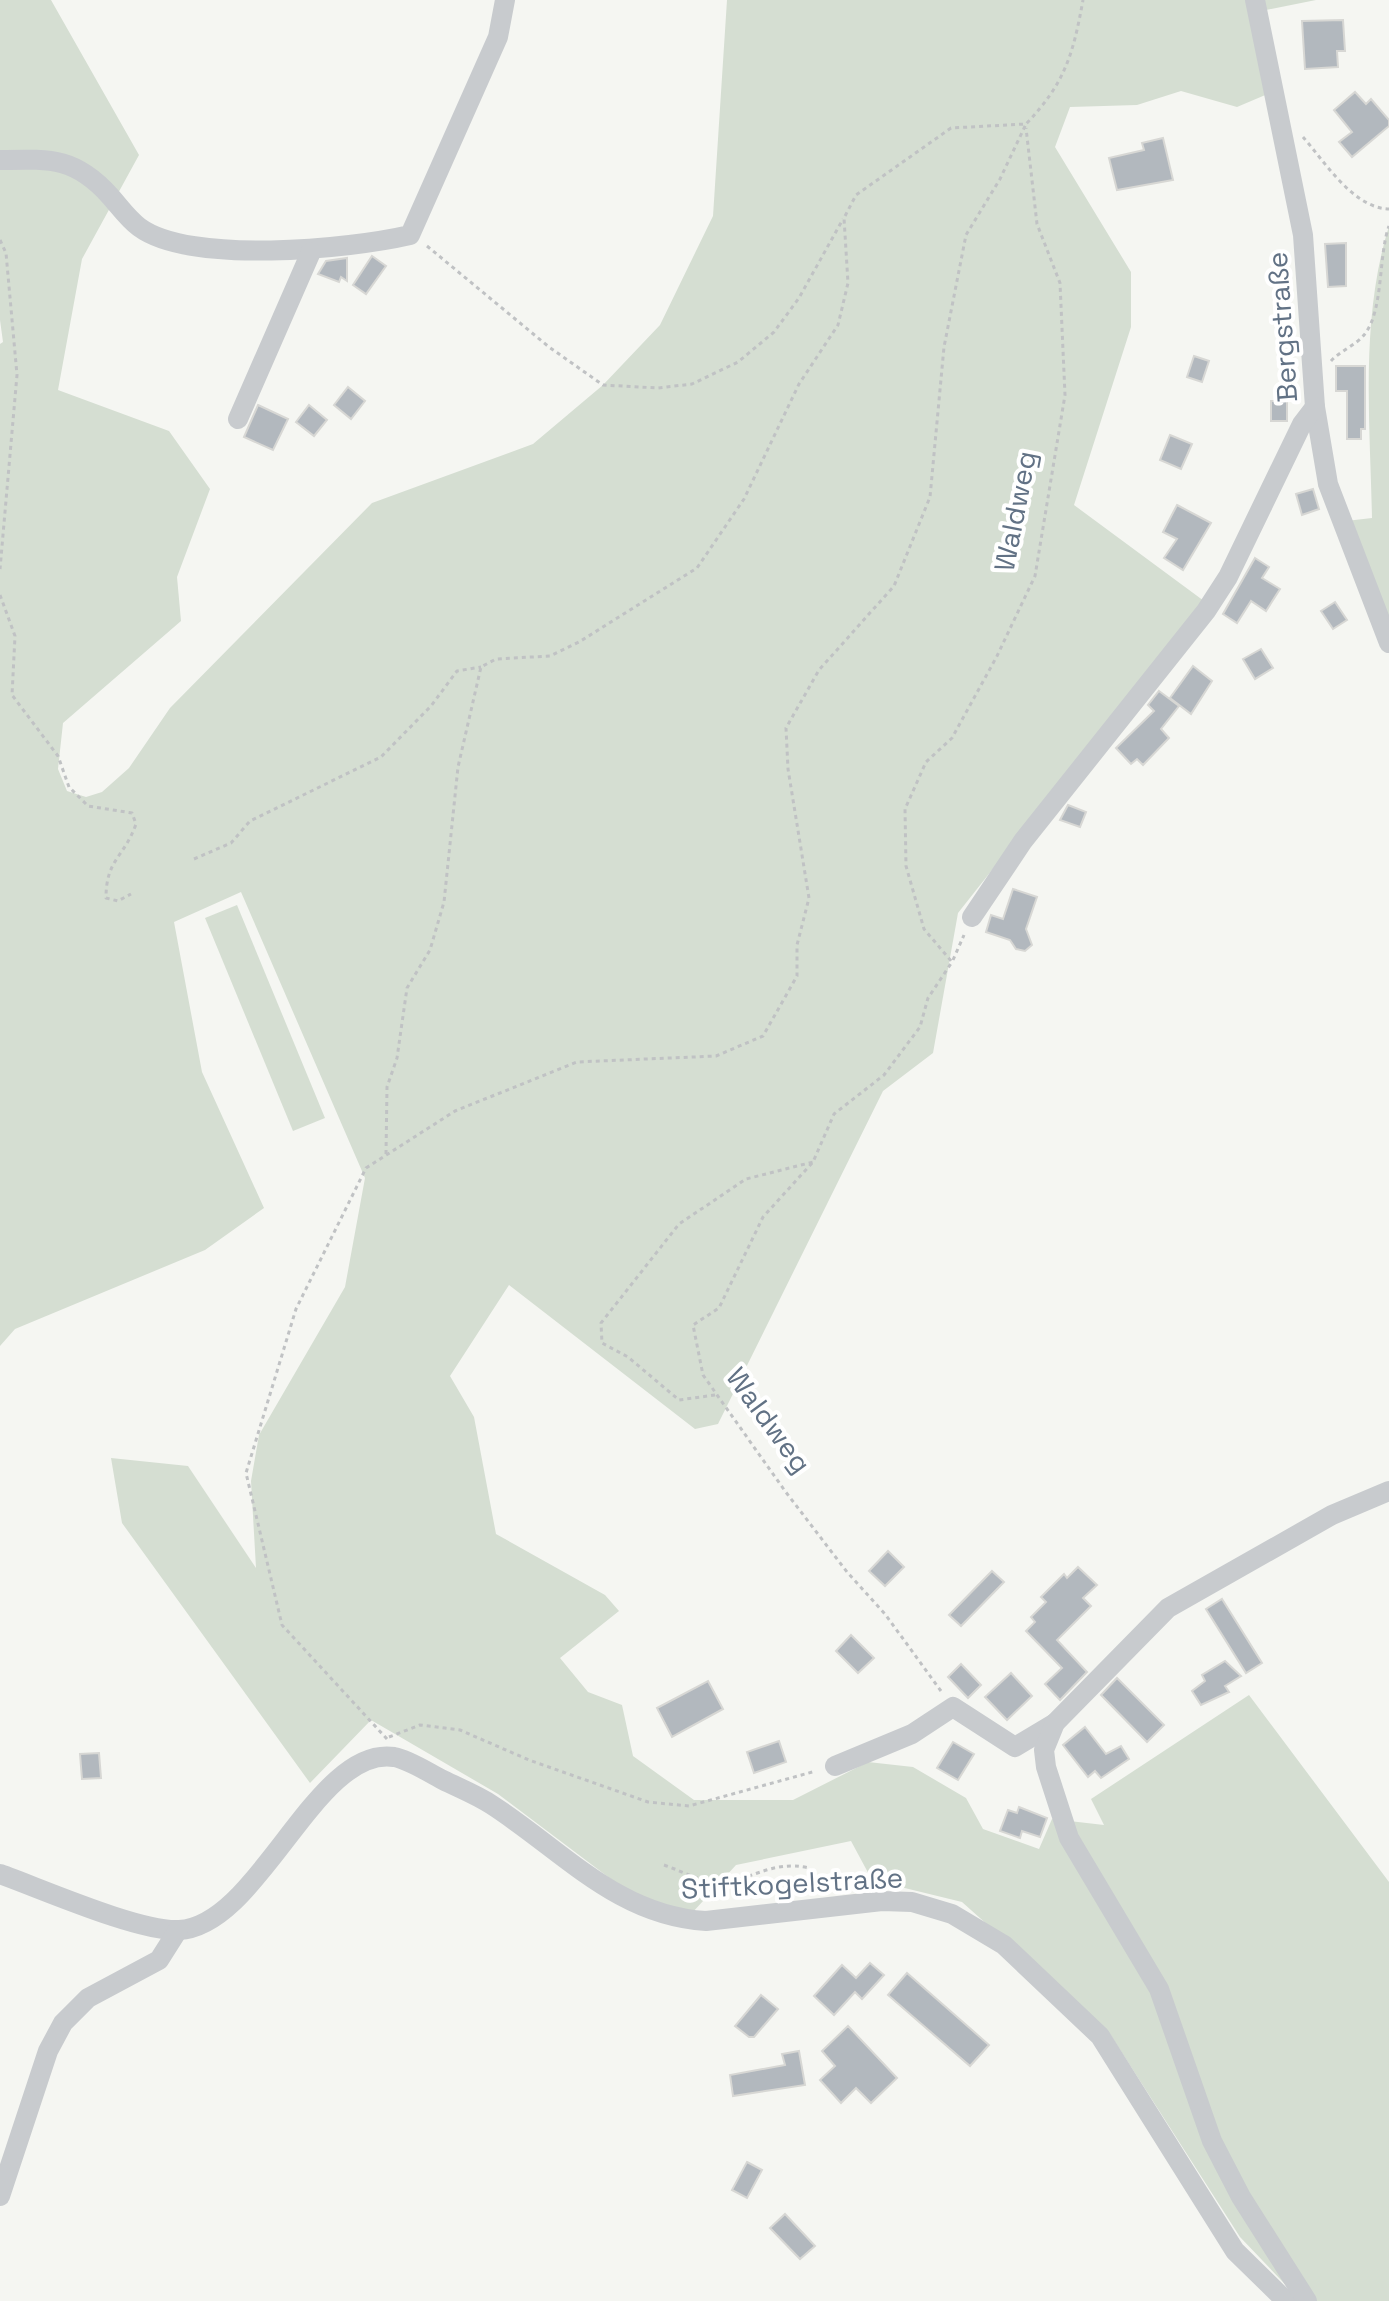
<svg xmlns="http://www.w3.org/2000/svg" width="1389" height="2301" font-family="'Space Grotesk',sans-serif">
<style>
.green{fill:#d5ded2}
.building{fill:#b2b8be;stroke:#d7d7d4;stroke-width:2}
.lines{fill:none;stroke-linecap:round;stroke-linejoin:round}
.path{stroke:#c0c2c4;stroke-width:3;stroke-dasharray:4 4;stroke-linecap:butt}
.minor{stroke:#c8cbce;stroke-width:20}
.labels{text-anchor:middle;stroke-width:8;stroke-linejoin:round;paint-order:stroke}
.street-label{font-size:28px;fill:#627285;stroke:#fff}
</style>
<rect width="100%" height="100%" fill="#f5f6f2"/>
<g class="green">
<polygon points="0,0 51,0 139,155 82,259 58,390 169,431 210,489 177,577 181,621 63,723 58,769 67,791 86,797 102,792 129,768 170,708 372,503 533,444 603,385 660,325 713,216 727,0 1316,0 1251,13 1270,93 1237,107 1181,91 1137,105 1070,107 1055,147 1131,272 1131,327 1074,505 1204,601 958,913 933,1053 883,1091 718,1424 695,1429 509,1285 450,1376 474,1417 496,1534 605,1595 619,1611 560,1658 588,1692 622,1705 633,1756 694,1800 793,1800 868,1762 913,1767 966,1798 983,1829 1039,1849 1052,1819 1104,1825 1091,1799 1249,1695 1389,1882 1389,2301 1301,2301 1240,2237 1110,2034 962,1902 872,1880 851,1841 736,1865 692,1913 628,1892 498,1794 371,1720 310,1783 122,1523 111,1458 188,1466 256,1568 251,1481 259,1435 345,1287 365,1178 241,892 174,922 202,1072 264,1208 205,1250 15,1329 0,1346 0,344 3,342 0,320"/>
<path d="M1389,226v404l-43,-109 26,-3c-2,-97 -12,-199 17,-292z"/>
<polygon points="237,905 325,1118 293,1131 205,918"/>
</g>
<g class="building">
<polygon points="1343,20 1345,51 1337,51 1338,67 1305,69 1302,21"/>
<polygon points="1355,92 1366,104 1371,99 1389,120 1389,126 1352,157 1339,142 1352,132 1334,110"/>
<polygon points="1163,138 1173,180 1117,190 1109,158 1144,150 1142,143"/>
<polygon points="1346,243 1346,286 1328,287 1325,244"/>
<polygon points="372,256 386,266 366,294 353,285"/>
<polygon points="347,258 347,281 341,277 339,282 318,274 326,261"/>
<polygon points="1194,356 1209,361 1202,382 1187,377"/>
<polygon points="1336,366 1365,366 1365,429 1361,429 1361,439 1347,439 1347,391 1336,391"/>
<polygon points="348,387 365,401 351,419 334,405"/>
<rect x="1271" y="401" width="16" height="20"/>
<polygon points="258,405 288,419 273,450 244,437"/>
<polygon points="309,405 327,420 314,436 296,422"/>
<polygon points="1170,435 1192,444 1181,469 1160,460"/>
<polygon points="1313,489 1319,509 1302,515 1296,494"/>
<polygon points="1177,505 1211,523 1183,570 1164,558 1177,539 1163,532"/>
<polygon points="1255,558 1269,567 1262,578 1280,589 1266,611 1251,601 1237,623 1223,614"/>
<polygon points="1335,602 1347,620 1333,629 1321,611"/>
<polygon points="1261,649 1273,668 1255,679 1243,659"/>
<polygon points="1193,666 1212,681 1191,714 1170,698"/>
<polygon points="1159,691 1179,706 1161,729 1169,738 1143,765 1137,759 1131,764 1116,748 1154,711 1148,705"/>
<polygon points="1068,805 1086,812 1080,827 1060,820"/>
<polygon points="1013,889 1037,897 1026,929 1032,945 1025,951 1016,949 1010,940 986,932 991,915 1003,919"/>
<polygon points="888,1551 904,1567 885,1586 869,1571"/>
<polygon points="1078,1567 1097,1585 1083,1598 1091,1606 1057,1640 1087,1672 1060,1700 1045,1684 1062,1668 1026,1631 1035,1622 1031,1617 1046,1602 1041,1597 1064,1574 1067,1578"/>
<polygon points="992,1571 1004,1582 961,1626 949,1615"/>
<polygon points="1222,1599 1262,1663 1246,1673 1206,1609"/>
<polygon points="851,1635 874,1658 858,1673 836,1651"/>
<polygon points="1225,1661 1241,1676 1225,1686 1229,1692 1201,1705 1192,1691 1205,1681 1202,1675"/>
<polygon points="961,1664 981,1685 968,1698 948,1677"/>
<polygon points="1011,1673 1032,1696 1007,1720 985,1697"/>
<polygon points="1117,1678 1164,1725 1147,1742 1101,1695"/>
<polygon points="708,1681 723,1709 672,1737 657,1708"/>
<polygon points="1085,1727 1106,1754 1121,1746 1129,1759 1101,1778 1095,1771 1088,1777 1063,1745"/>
<polygon points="779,1741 786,1762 754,1773 747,1752"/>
<polygon points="953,1742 974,1754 958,1780 937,1768"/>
<polygon points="99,1753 101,1778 82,1779 80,1754"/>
<polygon points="1019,1807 1047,1818 1040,1837 1022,1831 1020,1838 1000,1831 1008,1810 1017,1813"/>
<polygon points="870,1963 884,1975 862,1999 855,1992 834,2015 814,1996 842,1965 856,1978"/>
<polygon points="907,1973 989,2045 970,2066 888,1995"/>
<polygon points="761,1995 778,2009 754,2037 749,2037 735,2026"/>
<polygon points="848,2026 897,2078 871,2103 856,2088 841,2103 820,2080 835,2066 822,2051"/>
<polygon points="799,2051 805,2085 733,2096 730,2075 785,2065 782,2054"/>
<polygon points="747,2162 762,2170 747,2198 732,2190"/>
<polygon points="785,2214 815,2246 800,2259 770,2228"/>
</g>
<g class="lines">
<g class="path">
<path d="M1303,137c22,25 50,71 86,72"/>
<polyline points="0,240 6,253 17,375 0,569"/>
<polyline points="427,246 549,347 603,385 658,388 692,384 738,362 774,332 799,298 843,219"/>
<path d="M1331,361c9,-10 25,-16 33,-26 20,-24 14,-79 25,-109"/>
<path d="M0,595l15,41 -3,59 46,61 11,31 19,19 44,7 4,11c-12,34 -30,35 -30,74l12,3 13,-7"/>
<polyline points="194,859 231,843 250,821 381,757 431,706 457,671 481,667"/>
<polyline points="953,960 964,935"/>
<path d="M386,1154l1,-67 10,-29 10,-70 23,-38 14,-48 14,-135 23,-100 15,-8 54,-3 29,-14 118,-74 47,-69 55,-115 39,-59 10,-42 -4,-65 12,-23 95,-67 75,-4c39,-41 47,-69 57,-124"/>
<polyline points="715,1395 679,1400 628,1357 602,1343 601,1323 679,1224 746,1179 813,1162"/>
<polyline points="941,1691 885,1614 847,1572 785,1491 703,1375 693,1325 719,1308 763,1217 813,1162 834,1114 884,1075 920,1027 928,998 952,962 924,929 906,866 905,809 926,762 952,738 997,656 1035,576 1065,395 1060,283 1037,224 1026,128"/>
<polyline points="389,1737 420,1725 460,1730 529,1760 648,1802 689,1806 816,1771"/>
<polyline points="387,1739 282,1625 246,1473 296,1309 366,1168 455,1111 577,1062 716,1056 763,1036 797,976 797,945 809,898 788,769 786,728 819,670 894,586 930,497 944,347 966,235 1000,179 1026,124"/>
<path d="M664,1865c18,6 34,16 53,17 32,1 53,-23 92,-14l9,15v7"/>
</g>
<g class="minor">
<polyline points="1255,0 1303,235 1315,407 1328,484 1389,643"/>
<path d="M0,160c50,-1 75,-3 110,36 9,10 18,23 29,31 51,38 211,22 271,8l88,-198 7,-37"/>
<polyline points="238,419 311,252"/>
<polyline points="972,917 1023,841 1206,611 1228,577 1302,424 1315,407"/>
<polyline points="835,1766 912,1734 953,1707 1015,1747 1055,1723"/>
<path d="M0,1874c42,15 139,58 179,56 80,-4 137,-185 215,-173 16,3 35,16 49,23 16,8 34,15 49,25 71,46 126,111 214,116l176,-20 30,1 40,12 52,31 96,91 135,215 51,50"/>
<polyline points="0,2196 48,2051 63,2023 88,1998 159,1960 178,1930"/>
<polyline points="1307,2301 1241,2197 1212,2141 1159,1989 1069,1838 1046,1767 1044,1750 1055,1723 1168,1608 1332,1515 1389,1491"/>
</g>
</g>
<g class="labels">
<g class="street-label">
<text transform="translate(1282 327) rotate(-94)" y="10">Bergstraße</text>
<text transform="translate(1015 511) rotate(-79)" y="10">Waldweg</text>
<text transform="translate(769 1420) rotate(54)" y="10">Waldweg</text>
<text transform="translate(792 1883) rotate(-3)" y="10">Stiftkogelstraße</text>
</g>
</g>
</svg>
